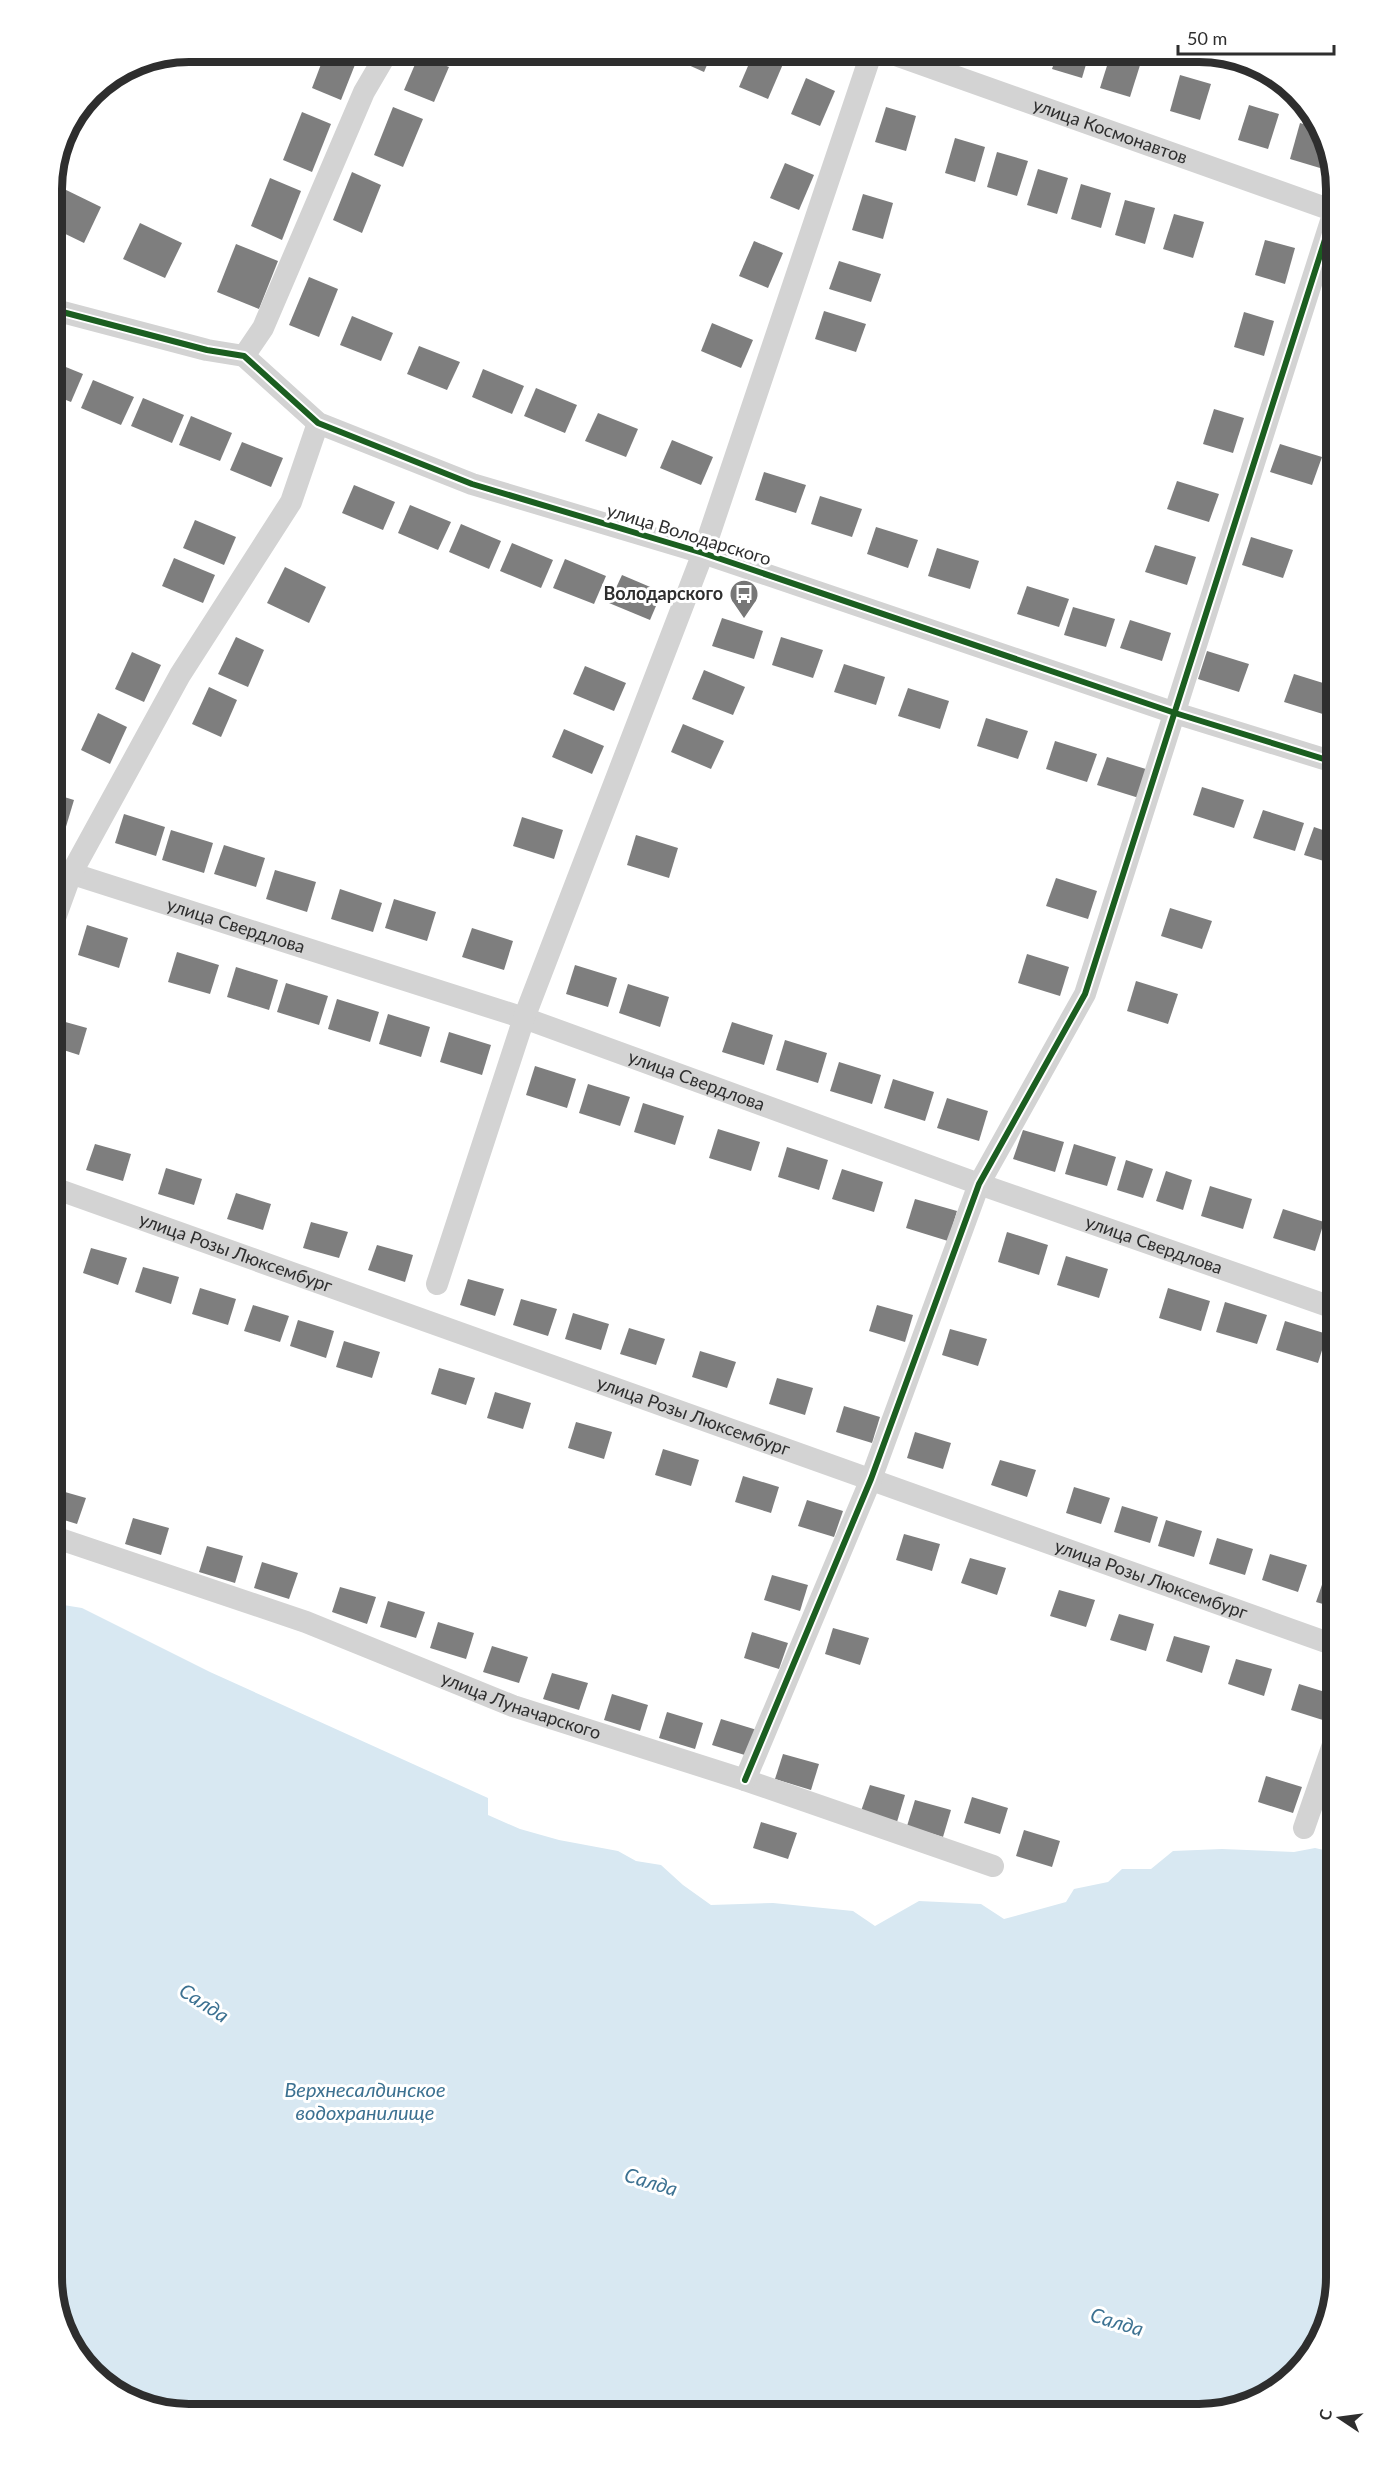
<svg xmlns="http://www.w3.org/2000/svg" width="1388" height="2466" font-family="Lato,sans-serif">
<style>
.water{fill:#d8e8f2}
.building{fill:#7e7e7e}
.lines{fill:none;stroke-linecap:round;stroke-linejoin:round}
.minor{stroke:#d3d3d3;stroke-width:22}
.cycleway-casing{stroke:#fff;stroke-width:10}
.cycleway{stroke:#1b5e20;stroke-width:6}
.labels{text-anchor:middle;stroke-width:6;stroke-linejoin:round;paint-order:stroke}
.street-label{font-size:18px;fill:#2e2e2e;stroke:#fff}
.poi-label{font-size:18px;font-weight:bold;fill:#2e2e2e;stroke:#fff;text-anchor:end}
.water-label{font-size:20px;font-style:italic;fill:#3c7191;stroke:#fff}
.rim{fill:none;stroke:#2e2e2e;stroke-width:8}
</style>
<rect width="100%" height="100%" fill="#fff"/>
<polygon class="water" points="51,1603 82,1608 210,1672 488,1798 488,1815 520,1829 559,1840 618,1851 636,1861 661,1865 683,1885 711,1905 773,1903 853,1911 875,1926 919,1901 981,1904 1004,1919 1066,1902 1074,1889 1108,1882 1122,1869 1151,1869 1173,1851 1222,1849 1294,1852 1315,1848 1337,1853 1337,2278 1314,2354 1260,2401 1200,2415 179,2415 112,2392 65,2338 51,2278"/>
<g class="building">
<polygon points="326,51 360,52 341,100 312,88"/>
<polygon points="679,51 713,51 704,72 675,59"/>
<polygon points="1058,51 1090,51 1082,78 1052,69"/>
<polygon points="754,52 783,64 768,99 739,87"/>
<polygon points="1111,53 1141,62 1130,97 1100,88"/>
<polygon points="419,55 449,67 434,102 404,90"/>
<polygon points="1180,75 1211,84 1200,120 1170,111"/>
<polygon points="806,78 835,91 820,126 791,114"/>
<polygon points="1249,105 1279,114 1268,149 1238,140"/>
<polygon points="393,107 423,119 403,167 374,155"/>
<polygon points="886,107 916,116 906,151 875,142"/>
<polygon points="302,112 331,124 312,172 283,160"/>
<polygon points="1300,123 1324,130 1327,144 1320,168 1290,159"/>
<polygon points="955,138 985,147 975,182 945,173"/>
<polygon points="997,152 1028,161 1017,196 987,187"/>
<polygon points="785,163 814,175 799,210 770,198"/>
<polygon points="1038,169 1068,178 1057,214 1027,205"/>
<polygon points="352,172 381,185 362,233 333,220"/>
<polygon points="270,178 301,191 282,240 251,226"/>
<polygon points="1081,184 1111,193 1101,228 1071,219"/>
<polygon points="60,187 101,207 84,243 51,227 51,205"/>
<polygon points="863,194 893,203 883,239 852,230"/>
<polygon points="1125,200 1155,208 1145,244 1115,235"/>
<polygon points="1174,214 1204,222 1193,258 1163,249"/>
<polygon points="140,223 182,243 165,278 123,259"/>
<polygon points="1265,240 1295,248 1285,284 1255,275"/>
<polygon points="754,241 783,253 768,288 739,276"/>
<polygon points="236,244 278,261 259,309 217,292"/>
<polygon points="839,261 881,274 871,302 829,289"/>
<polygon points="309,277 338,289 319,337 289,325"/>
<polygon points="1336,284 1337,284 1337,318 1327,315"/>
<polygon points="824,311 866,324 856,352 815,339"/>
<polygon points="1244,312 1274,321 1264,356 1234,347"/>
<polygon points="352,316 393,333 381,361 340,345"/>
<polygon points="712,323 753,340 741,368 701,351"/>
<polygon points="419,346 460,362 447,390 407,374"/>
<polygon points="51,361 83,374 71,402 51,394"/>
<polygon points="483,369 524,386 512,414 472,397"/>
<polygon points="93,380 134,397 121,425 81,408"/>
<polygon points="536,388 577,405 565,433 524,416"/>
<polygon points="143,398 184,415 172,443 131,426"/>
<polygon points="1214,409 1244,418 1233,453 1203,444"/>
<polygon points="598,413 638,429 626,457 585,441"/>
<polygon points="191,416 232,433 220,461 179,445"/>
<polygon points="672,440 713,457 701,485 660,468"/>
<polygon points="242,442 283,458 271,487 230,470"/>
<polygon points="1280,444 1322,457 1312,485 1270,472"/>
<polygon points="764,472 806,485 796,513 755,500"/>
<polygon points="1177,481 1219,494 1209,522 1167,509"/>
<polygon points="354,485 395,502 383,530 342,513"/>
<polygon points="820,496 862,509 852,537 811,524"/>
<polygon points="410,505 451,522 438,550 398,533"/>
<polygon points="195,520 236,537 224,565 183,548"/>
<polygon points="461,524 501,541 489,569 449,552"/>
<polygon points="876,527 918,540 908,568 867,554"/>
<polygon points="1251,537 1293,550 1283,578 1242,565"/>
<polygon points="512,543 553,560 541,588 500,571"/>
<polygon points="1155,545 1196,557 1187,585 1145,572"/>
<polygon points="937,548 979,561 970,589 928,576"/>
<polygon points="174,558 215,575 203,603 162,586"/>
<polygon points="565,559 606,576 594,604 553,588"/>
<polygon points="285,567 326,587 309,623 267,603"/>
<polygon points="622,575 662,592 650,620 609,603"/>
<polygon points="1027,586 1069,599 1059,627 1017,614"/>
<polygon points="1073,607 1115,619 1106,647 1064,635"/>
<polygon points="722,618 763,631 754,659 712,646"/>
<polygon points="1130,620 1171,633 1162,661 1120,648"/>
<polygon points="236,637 264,650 248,687 218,674"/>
<polygon points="781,637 823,650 813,678 772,665"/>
<polygon points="1207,651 1249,664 1239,692 1198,679"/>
<polygon points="132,652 161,665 144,702 115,689"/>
<polygon points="844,664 885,677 876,705 834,692"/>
<polygon points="585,666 626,683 614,711 573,694"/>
<polygon points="704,670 745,687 733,715 692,699"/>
<polygon points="1294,674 1336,687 1326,715 1284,702"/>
<polygon points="209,687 237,700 221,737 192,724"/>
<polygon points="908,688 949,701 940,729 898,716"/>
<polygon points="98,713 127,727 110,764 81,750"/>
<polygon points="986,718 1028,731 1018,759 977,746"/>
<polygon points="683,724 724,741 711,769 671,752"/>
<polygon points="564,729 604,746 592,774 552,757"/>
<polygon points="1055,741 1097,754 1087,782 1046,769"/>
<polygon points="1107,757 1149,770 1139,798 1097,785"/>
<polygon points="1202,787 1244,800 1234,828 1193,815"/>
<polygon points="51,793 74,800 65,830 51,825"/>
<polygon points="1263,810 1304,823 1295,851 1253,838"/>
<polygon points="124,814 165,827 156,856 115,843"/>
<polygon points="522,817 563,830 554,859 513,846"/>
<polygon points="1314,827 1337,835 1337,865 1304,855"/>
<polygon points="171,830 213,843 204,873 162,860"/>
<polygon points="636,835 678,848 669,878 627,865"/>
<polygon points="224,845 265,858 256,887 214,874"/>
<polygon points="275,870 316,882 307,912 266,899"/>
<polygon points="1056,878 1097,891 1088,919 1046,906"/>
<polygon points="340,889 382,903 373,932 331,919"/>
<polygon points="394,899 436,912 427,941 385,928"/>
<polygon points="1170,908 1212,921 1202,949 1161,936"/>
<polygon points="87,925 128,938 119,968 78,955"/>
<polygon points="472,928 513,941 504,970 462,957"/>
<polygon points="177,952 219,965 210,994 168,982"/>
<polygon points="1027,954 1069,967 1060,996 1018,983"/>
<polygon points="575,965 617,978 608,1007 566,994"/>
<polygon points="236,967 278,980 269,1010 227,997"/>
<polygon points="1136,981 1178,994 1168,1024 1127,1011"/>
<polygon points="286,983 328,996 319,1025 277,1012"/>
<polygon points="628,984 669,997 660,1027 619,1013"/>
<polygon points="337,999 379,1012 370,1042 328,1029"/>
<polygon points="388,1014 430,1027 421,1057 379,1044"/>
<polygon points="51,1018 87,1028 79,1055 51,1046"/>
<polygon points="732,1022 773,1035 764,1065 722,1052"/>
<polygon points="449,1032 491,1045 482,1075 440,1062"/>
<polygon points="785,1040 827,1053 818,1083 776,1070"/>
<polygon points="839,1062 881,1075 872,1104 830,1091"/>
<polygon points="535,1066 576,1079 567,1108 526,1095"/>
<polygon points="893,1079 934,1092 925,1121 884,1108"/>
<polygon points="588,1084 630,1097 620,1126 579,1113"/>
<polygon points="947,1098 988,1111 979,1141 937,1128"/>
<polygon points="643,1103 684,1116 675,1145 634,1132"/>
<polygon points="718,1129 760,1142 751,1171 709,1158"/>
<polygon points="1023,1130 1064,1142 1055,1172 1013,1159"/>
<polygon points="95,1144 131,1154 123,1181 86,1170"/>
<polygon points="1074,1144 1116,1157 1107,1186 1065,1174"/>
<polygon points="787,1147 828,1160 819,1190 778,1177"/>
<polygon points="1126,1160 1153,1169 1143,1198 1117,1190"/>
<polygon points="166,1168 202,1179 194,1205 158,1194"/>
<polygon points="842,1169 883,1182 874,1212 832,1199"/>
<polygon points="1166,1171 1192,1180 1183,1210 1156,1201"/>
<polygon points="1210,1186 1252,1199 1243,1229 1201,1216"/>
<polygon points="236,1193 271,1204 263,1230 227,1219"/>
<polygon points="915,1199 957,1211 948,1241 906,1228"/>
<polygon points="1283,1209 1324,1222 1315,1251 1273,1238"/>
<polygon points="311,1222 348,1232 339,1258 303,1248"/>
<polygon points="1336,1227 1337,1227 1337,1258 1328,1255"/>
<polygon points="1007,1232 1048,1245 1039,1275 998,1262"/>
<polygon points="377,1245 413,1255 405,1282 368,1270"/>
<polygon points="91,1248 127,1258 118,1285 83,1273"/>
<polygon points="1066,1256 1108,1269 1099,1298 1057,1285"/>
<polygon points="143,1267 179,1277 171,1304 135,1292"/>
<polygon points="468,1279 504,1289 495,1316 460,1305"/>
<polygon points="200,1288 236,1299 228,1325 192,1314"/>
<polygon points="1168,1288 1210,1301 1201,1331 1159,1318"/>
<polygon points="521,1299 557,1309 548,1336 513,1325"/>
<polygon points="1225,1302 1267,1315 1257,1344 1216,1332"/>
<polygon points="253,1305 289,1316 280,1342 244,1331"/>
<polygon points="877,1305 913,1315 905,1342 869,1331"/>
<polygon points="573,1313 609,1324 601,1350 565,1339"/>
<polygon points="298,1320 334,1331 326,1358 290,1346"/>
<polygon points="1285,1321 1327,1334 1318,1363 1276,1350"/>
<polygon points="629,1328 665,1339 656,1365 620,1354"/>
<polygon points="950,1329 987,1339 978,1366 942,1355"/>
<polygon points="344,1341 380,1352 372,1378 336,1367"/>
<polygon points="700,1351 736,1362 727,1388 692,1377"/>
<polygon points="439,1368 475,1378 466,1405 431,1394"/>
<polygon points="777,1378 813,1388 805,1415 769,1404"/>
<polygon points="495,1392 531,1403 523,1429 487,1418"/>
<polygon points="844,1406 880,1417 872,1443 836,1432"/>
<polygon points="576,1422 612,1432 604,1459 568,1448"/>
<polygon points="915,1432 951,1443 943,1469 907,1458"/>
<polygon points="663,1449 699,1460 691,1486 655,1475"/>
<polygon points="1000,1460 1036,1470 1027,1497 991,1485"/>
<polygon points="743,1476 779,1487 771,1513 735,1502"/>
<polygon points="1074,1487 1110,1498 1101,1524 1066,1513"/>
<polygon points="51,1488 86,1498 77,1524 51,1516"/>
<polygon points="807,1500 843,1511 834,1537 798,1526"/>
<polygon points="1122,1506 1158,1517 1150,1543 1114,1532"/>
<polygon points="133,1518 169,1528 161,1555 125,1544"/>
<polygon points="1166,1520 1202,1531 1194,1557 1158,1546"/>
<polygon points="904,1534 940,1544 932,1571 896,1560"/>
<polygon points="1217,1538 1253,1549 1245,1575 1209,1564"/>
<polygon points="207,1546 243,1556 235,1583 199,1572"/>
<polygon points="1270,1554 1307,1565 1298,1592 1262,1580"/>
<polygon points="970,1558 1006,1568 997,1595 961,1583"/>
<polygon points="262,1562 298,1573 289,1599 254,1588"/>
<polygon points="772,1575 808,1585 800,1611 764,1600"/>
<polygon points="1325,1576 1337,1579 1337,1608 1316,1602"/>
<polygon points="340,1587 376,1597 367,1624 332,1612"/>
<polygon points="1059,1590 1095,1600 1086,1627 1050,1616"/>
<polygon points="388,1601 425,1612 416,1638 380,1627"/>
<polygon points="1119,1614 1154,1624 1146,1651 1110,1640"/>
<polygon points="438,1622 474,1633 466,1659 430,1648"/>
<polygon points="833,1628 869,1638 860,1665 825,1654"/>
<polygon points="752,1632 788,1643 779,1669 744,1658"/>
<polygon points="1174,1636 1210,1646 1202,1673 1166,1661"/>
<polygon points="492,1646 528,1657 519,1683 483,1672"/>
<polygon points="1236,1659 1272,1669 1264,1696 1228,1684"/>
<polygon points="552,1673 588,1683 579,1710 543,1699"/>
<polygon points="1299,1684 1335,1695 1326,1721 1291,1710"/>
<polygon points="612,1694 648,1705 640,1731 604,1720"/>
<polygon points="667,1712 703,1723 695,1749 659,1738"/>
<polygon points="721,1719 757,1730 748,1756 712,1745"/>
<polygon points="783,1754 819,1764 811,1790 775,1779"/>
<polygon points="1266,1776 1302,1787 1293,1813 1258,1802"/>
<polygon points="870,1785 905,1795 897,1822 861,1811"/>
<polygon points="972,1797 1008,1808 1000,1834 964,1823"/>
<polygon points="915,1800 951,1810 943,1837 907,1826"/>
<polygon points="761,1822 797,1833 788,1859 753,1848"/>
<polygon points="1024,1830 1060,1841 1052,1867 1016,1856"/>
</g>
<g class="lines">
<g class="minor">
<path id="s1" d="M884,51l453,161"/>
<polyline points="51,309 207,350 244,356 318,423 472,484 703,553 1175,713 1337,763"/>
<polyline points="244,356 263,328 364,92 388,51"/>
<path id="s2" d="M51,867l473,151 455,166 358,125"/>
<polyline points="51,929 71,874 180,675 291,502 318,423"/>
<path id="s3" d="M51,1187l1286,459"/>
<polyline points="437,1284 524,1018 703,553 872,51"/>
<path id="s4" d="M51,1536l255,86 207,84 232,74 248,86"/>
<polyline points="745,1780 871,1479 979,1184 1085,994 1337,202"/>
<polyline points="1304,1828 1337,1733"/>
</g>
<g class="cycleway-casing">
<g id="cycleway">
<polyline points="51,309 207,350 244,356 318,423 472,484 703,553 1175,713 1337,763"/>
<polyline points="745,1780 871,1479 979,1184 1085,994 1337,202"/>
</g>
</g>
<use href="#cycleway" class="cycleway"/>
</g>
<defs>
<g id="bus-pin" transform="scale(1.5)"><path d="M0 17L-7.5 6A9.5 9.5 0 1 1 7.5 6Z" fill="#777" stroke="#fff"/><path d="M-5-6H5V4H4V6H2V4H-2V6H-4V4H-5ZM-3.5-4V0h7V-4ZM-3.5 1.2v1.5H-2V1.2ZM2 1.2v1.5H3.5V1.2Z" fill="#fff"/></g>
</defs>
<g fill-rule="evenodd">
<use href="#bus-pin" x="744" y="594"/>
</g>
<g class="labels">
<g class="street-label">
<text dy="6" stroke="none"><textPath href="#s1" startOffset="240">улица Космонавтов</textPath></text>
<text transform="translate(689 535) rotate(17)" y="6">улица Володарского</text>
<text dy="6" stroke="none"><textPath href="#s2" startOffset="194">улица Свердлова</textPath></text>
<text dy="6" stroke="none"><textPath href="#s2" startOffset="680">улица Свердлова</textPath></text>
<text dy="6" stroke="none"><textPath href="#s2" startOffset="1166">улица Свердлова</textPath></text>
<text dy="6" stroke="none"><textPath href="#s3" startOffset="196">улица Розы Люксембург</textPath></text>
<text dy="6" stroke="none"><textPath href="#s3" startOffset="682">улица Розы Люксембург</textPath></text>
<text dy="6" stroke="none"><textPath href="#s3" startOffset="1168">улица Розы Люксембург</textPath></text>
<text dy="6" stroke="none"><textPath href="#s4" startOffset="500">улица Луначарского</textPath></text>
</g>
<g class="poi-label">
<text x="723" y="600">Володарского</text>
</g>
<g class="water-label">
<text transform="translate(204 2003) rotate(33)" y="7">Салда</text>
<text x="365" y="2097">Верхнесалдинское<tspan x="365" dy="23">водохранилище</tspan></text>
<text transform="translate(651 2182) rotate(17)" y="7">Салда</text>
<text transform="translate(1117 2322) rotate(17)" y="7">Салда</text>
</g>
</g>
<path d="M0 0H1388V2466H0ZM189 62H1199A127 127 0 0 1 1326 189V2277A127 127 0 0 1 1199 2404H189A127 127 0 0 1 62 2277V189A127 127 0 0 1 189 62Z" fill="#fff" fill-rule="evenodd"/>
<path class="rim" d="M189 62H1199A127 127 0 0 1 1326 189V2277A127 127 0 0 1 1199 2404H189A127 127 0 0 1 62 2277V189A127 127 0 0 1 189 62Z"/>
<g transform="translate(1340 2418) rotate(283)" stroke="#ffffff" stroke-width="4.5" paint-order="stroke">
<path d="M0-4.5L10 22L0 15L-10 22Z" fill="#2e2e2e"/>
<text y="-9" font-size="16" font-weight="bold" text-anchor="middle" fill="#2e2e2e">С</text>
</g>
<path d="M1178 45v9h156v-9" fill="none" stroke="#2e2e2e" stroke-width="3"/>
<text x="1187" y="45" font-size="18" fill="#2e2e2e" stroke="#ffffff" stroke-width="4.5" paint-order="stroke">50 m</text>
</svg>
